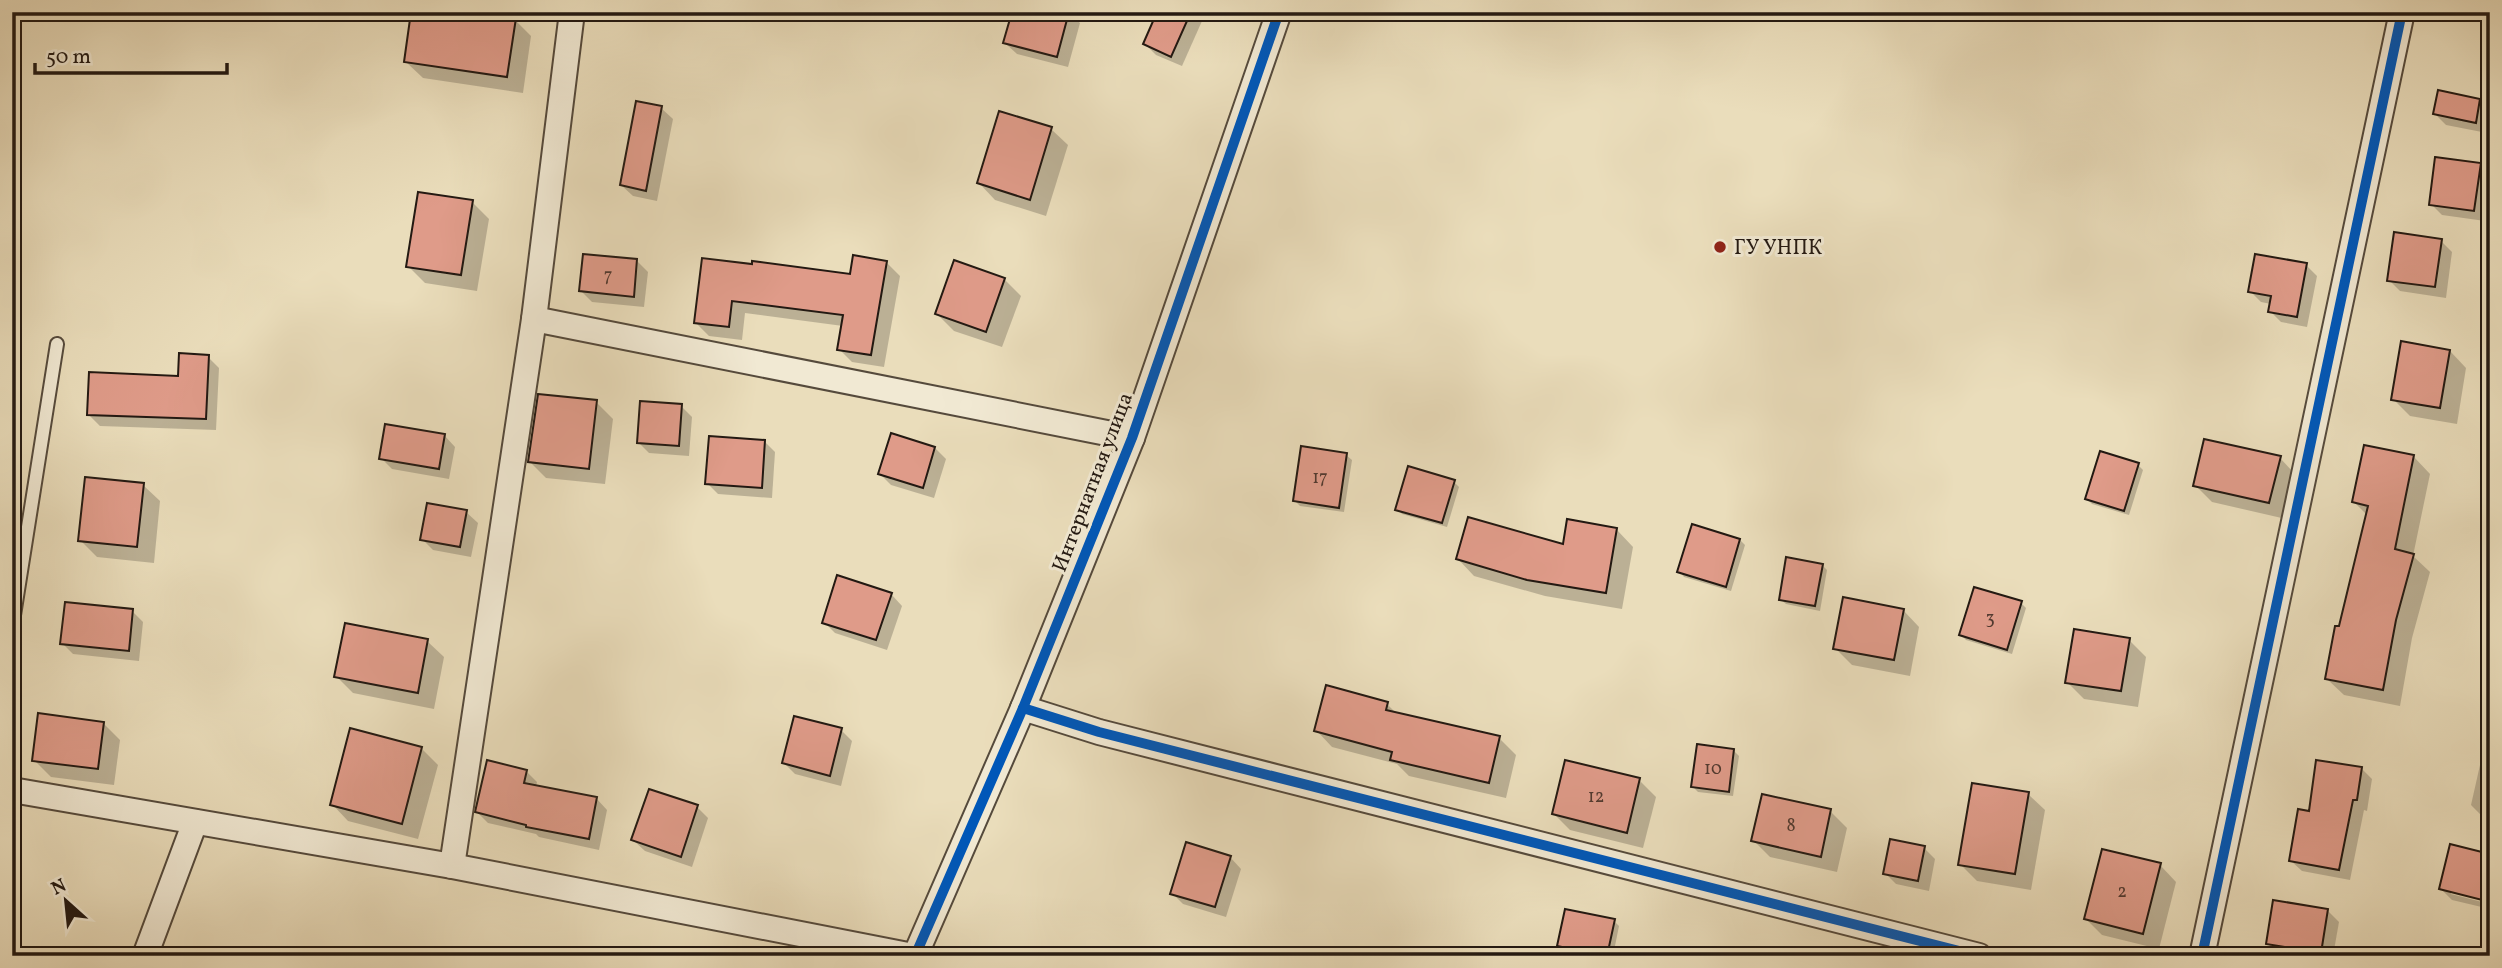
<svg xmlns="http://www.w3.org/2000/svg" width="2502" height="968" font-family="Vollkorn,serif">
<style>
.shadow{fill:#0003}
.building{fill:#df9b89;stroke:#231912;stroke-width:2}
.lines{fill:none;stroke-linecap:round;stroke-linejoin:round}
.service-casing{stroke:#554a3c;stroke-width:16}
.minor-casing{stroke:#554a3c;stroke-width:28}
.service{stroke:#f1e9d3;stroke-width:12}
.minor{stroke:#f1e9d3;stroke-width:24}
.cycleway-casing{stroke:#f1e9d3;stroke-width:15}
.cycleway{stroke:#0057b8;stroke-width:10}
.poi-dot{fill:#8f2418;stroke:#f1e9d3;stroke-width:2.5}
.labels{text-anchor:middle;stroke-width:6;stroke-linejoin:round;paint-order:stroke}
.number-label{font-size:18px;fill:#523a30}
.poi-label{font-size:21px;fill:#231912;stroke:#f1e9d3;text-anchor:start}
.street-label{font-size:21px;fill:#231912;stroke:#f1e9d3}
</style>
<rect width="100%" height="100%" fill="#eaddbb"/>
<filter id="stains"><feTurbulence type="fractalNoise" baseFrequency=".00286" numOctaves="4"/><feColorMatrix values="0 0 0 0 .2 0 0 0 0 .09 0 0 0 0 .02 0 0 0 .5 -.17"/></filter>
<radialGradient id="worn" r=".72"><stop offset=".6" stop-color="#630" stop-opacity="0"/><stop offset="1" stop-color="#630" stop-opacity=".3"/></radialGradient>
<g class="shadow">
<polygon points="839,12 861,12 860,17"/>
<polygon points="1069,12 1080,23 1068,67 1017,54 1005,43"/>
<polygon points="1159,12 1206,12 1182,66 1156,55 1145,44"/>
<polygon points="2337,12 2400,12 2399,22"/>
<polygon points="515,20 531,36 523,93 423,78 406,62"/>
<polygon points="2480,100 2490,111 2487,133 2446,125 2435,114"/>
<polygon points="661,108 673,119 657,201 633,196 621,185"/>
<polygon points="1051,129 1068,145 1046,216 995,200 979,183"/>
<polygon points="2480,164 2490,174 2485,221 2442,215 2431,204"/>
<polygon points="472,202 489,219 477,291 425,283 408,266"/>
<polygon points="2441,241 2452,252 2446,298 2400,291 2389,280"/>
<polygon points="637,261 648,272 644,307 592,302 581,291"/>
<polygon points="886,262 900,276 884,367 852,362 839,349 843,326 745,313 742,340 709,336 696,323 753,266 852,276"/>
<polygon points="2306,265 2317,276 2307,327 2281,322 2270,311 2271,304 2261,302 2250,291"/>
<polygon points="1004,279 1021,296 1002,347 954,331 937,314"/>
<polygon points="2450,351 2466,368 2457,424 2410,416 2393,399"/>
<polygon points="208,357 219,368 216,430 100,426 89,415 179,377"/>
<polygon points="596,402 613,419 605,484 546,478 529,461"/>
<polygon points="681,406 692,417 689,456 649,453 638,442"/>
<polygon points="444,435 455,447 449,479 392,469 381,458"/>
<polygon points="764,441 775,452 772,498 718,494 707,483"/>
<polygon points="935,448 946,459 934,498 891,485 880,474"/>
<polygon points="1346,455 1352,460 1344,512 1300,506 1295,501"/>
<polygon points="2414,457 2430,474 2413,556 2430,572 2412,638 2400,706 2344,695 2327,679 2368,516 2354,502"/>
<polygon points="2280,458 2296,475 2286,519 2212,502 2195,485"/>
<polygon points="2138,465 2143,470 2129,515 2092,504 2087,499"/>
<polygon points="1454,482 1459,487 1447,527 1402,514 1397,509"/>
<polygon points="143,485 160,501 154,563 97,557 80,540"/>
<polygon points="466,512 478,523 471,557 433,550 422,539"/>
<polygon points="1617,530 1633,547 1622,609 1545,596 1474,576 1458,559 1564,546"/>
<polygon points="1740,540 1745,545 1731,591 1684,577 1679,571"/>
<polygon points="1822,565 1827,570 1820,611 1786,604 1780,599"/>
<polygon points="891,594 902,606 887,650 835,633 824,622"/>
<polygon points="2021,603 2026,608 2012,654 1966,640 1961,635"/>
<polygon points="1903,610 1919,627 1910,676 1852,665 1835,648"/>
<polygon points="132,611 143,622 139,661 73,654 62,643"/>
<polygon points="2129,640 2146,657 2138,707 2084,699 2067,682"/>
<polygon points="427,641 444,657 434,709 353,693 336,676"/>
<polygon points="2490,684 2490,818 2482,816 2471,805 2489,725 2481,717"/>
<polygon points="1387,704 1398,715 1499,738 1516,755 1506,798 1409,776 1397,764 1332,747 1316,730"/>
<polygon points="103,723 120,740 114,785 51,777 34,760"/>
<polygon points="841,730 852,741 841,786 795,774 784,763"/>
<polygon points="421,748 438,765 418,839 348,821 332,804"/>
<polygon points="1734,751 1739,756 1733,796 1698,792 1693,787"/>
<polygon points="2361,768 2372,779 2367,811 2364,810 2350,880 2302,871 2290,860 2310,814"/>
<polygon points="526,771 537,782 536,787 596,798 607,810 599,850 539,837 536,834 488,823 477,812"/>
<polygon points="1639,780 1656,797 1643,848 1570,830 1554,814"/>
<polygon points="2028,794 2045,810 2031,890 1977,881 1960,864"/>
<polygon points="697,807 708,818 692,867 645,851 633,840"/>
<polygon points="1830,811 1847,828 1837,872 1770,857 1753,840"/>
<polygon points="1924,848 1935,859 1929,891 1896,884 1885,873"/>
<polygon points="1230,857 1241,869 1226,917 1183,904 1172,893"/>
<polygon points="2160,865 2176,882 2159,949 2102,935 2086,919"/>
<polygon points="2441,889 2451,890 2451,894 2490,904 2490,909 2452,900"/>
<polygon points="2328,911 2339,922 2333,956 2279,955 2268,944"/>
<polygon points="1614,921 1619,926 1613,956 1587,956 1564,951 1559,946"/>
</g>
<g class="building">
<polygon points="411,12 474,12 516,18 507,77 404,62"/>
<polygon points="1012,12 1069,12 1057,57 1003,43"/>
<polygon points="1157,12 1191,12 1171,57 1143,44"/>
<polygon points="2438,90 2480,99 2476,123 2433,114"/>
<polygon points="636,101 662,106 646,191 620,185"/>
<polygon points="999,111 1052,127 1030,200 977,183"/>
<polygon points="2435,157 2481,163 2474,211 2429,205"/>
<polygon points="418,192 473,200 461,275 406,267"/>
<polygon points="2394,232 2442,239 2435,287 2387,281"/>
<polygon points="583,254 637,259 634,297 579,291"/>
<polygon points="2255,254 2307,263 2297,317 2268,312 2271,296 2248,292"/>
<polygon points="853,255 887,261 871,355 837,350 843,315 732,301 729,327 694,323 702,258 752,264 752,261 850,274"/>
<polygon points="954,260 1005,278 986,332 935,314"/>
<polygon points="2401,341 2450,350 2440,408 2391,400"/>
<polygon points="179,353 209,355 206,419 87,415 89,372 178,376"/>
<polygon points="538,394 597,400 589,469 528,462"/>
<polygon points="640,401 682,404 679,446 637,443"/>
<polygon points="385,424 445,434 439,469 379,459"/>
<polygon points="891,433 935,447 923,488 878,474"/>
<polygon points="709,436 765,440 762,488 705,484"/>
<polygon points="2204,439 2281,456 2269,503 2193,486"/>
<polygon points="2364,445 2414,455 2395,549 2414,554 2396,620 2383,690 2325,679 2335,626 2339,626 2368,506 2352,502"/>
<polygon points="1301,446 1347,453 1339,508 1293,501"/>
<polygon points="2100,451 2139,463 2124,511 2085,499"/>
<polygon points="1408,466 1455,480 1442,523 1395,510"/>
<polygon points="85,477 144,483 137,547 78,541"/>
<polygon points="427,503 467,510 460,547 420,540"/>
<polygon points="1468,517 1563,544 1567,519 1617,528 1606,593 1527,580 1456,559"/>
<polygon points="1692,524 1740,539 1726,587 1677,572"/>
<polygon points="1786,557 1823,564 1815,606 1779,600"/>
<polygon points="837,575 892,593 876,640 822,623"/>
<polygon points="1974,587 2022,601 2007,650 1959,635"/>
<polygon points="1843,597 1904,609 1894,660 1833,649"/>
<polygon points="65,602 133,609 129,651 60,644"/>
<polygon points="345,623 428,639 418,693 334,677"/>
<polygon points="2074,629 2130,638 2121,691 2065,683"/>
<polygon points="1326,685 1388,702 1386,710 1500,736 1489,783 1390,760 1392,752 1314,731"/>
<polygon points="38,713 104,722 98,769 32,761"/>
<polygon points="794,716 842,728 830,776 782,763"/>
<polygon points="350,728 422,747 402,824 330,805"/>
<polygon points="1697,744 1734,749 1729,792 1691,787"/>
<polygon points="487,760 527,770 524,783 597,797 589,839 526,827 526,825 475,812"/>
<polygon points="1565,760 1640,778 1627,833 1552,814"/>
<polygon points="2316,760 2362,767 2357,800 2353,800 2339,870 2289,861 2298,809 2309,811"/>
<polygon points="1972,783 2029,792 2015,874 1958,865"/>
<polygon points="649,789 698,805 681,857 631,840"/>
<polygon points="1762,794 1831,809 1821,857 1751,841"/>
<polygon points="1890,839 1925,846 1918,881 1883,874"/>
<polygon points="1186,842 1231,856 1215,907 1170,894"/>
<polygon points="2450,844 2490,854 2490,902 2439,889"/>
<polygon points="2102,849 2161,863 2143,934 2084,919"/>
<polygon points="2273,900 2328,909 2321,953 2266,944"/>
<polygon points="1565,909 1615,919 1607,956 1557,946"/>
</g>
<g class="lines">
<g class="service-casing">
<polyline id="service" points="12,628 57,344"/>
</g>
<g class="minor-casing">
<g id="minor">
<polyline points="534,319 1132,438"/>
<polyline points="1023,708 1099,732 1979,956"/>
<polyline points="12,790 452,866 913,956"/>
<polyline points="452,866 534,319 572,12"/>
<polyline points="145,956 195,822"/>
<polyline points="915,956 1023,708 1132,438 1279,12"/>
<polyline points="2202,956 2402,12"/>
</g>
</g>
<use href="#service" class="service"/>
<use href="#minor" class="minor"/>
<g class="cycleway-casing">
<g id="cycleway">
<polyline points="1023,708 1099,732 1979,956"/>
<polyline points="915,956 1023,708 1132,438 1279,12"/>
<polyline points="2202,956 2402,12"/>
</g>
</g>
<use href="#cycleway" class="cycleway"/>
</g>
<circle class="poi-dot" cx="1720" cy="247" r="7"/>
<g class="labels">
<g class="number-label">
<text x="608" y="281">7</text>
<text x="1320" y="483">17</text>
<text x="1990" y="624">3</text>
<text x="1713" y="774">10</text>
<text x="1596" y="802">12</text>
<text x="1791" y="831">8</text>
<text x="2122" y="897">2</text>
</g>
<g class="poi-label">
<text x="1734" y="254">ГУ УНПК</text>
</g>
<g class="street-label">
<text transform="translate(1092 482) rotate(-69)" y="7">Интернатная улица</text>
</g>
</g>
<rect width="2502" height="968" fill="none" stroke="#eaddbb" stroke-width="42"/>
<rect x="14" y="14" width="2474" height="940" fill="none" stroke="#231912" stroke-width="3.5"/>
<rect x="21" y="21" width="2460" height="926" fill="none" stroke="#231912" stroke-width="2"/>
<g transform="translate(66 901) rotate(333)" stroke="#f1e9d3" stroke-width="5" paint-order="stroke">
<path d="M0-5L12 26L0 18L-12 26Z" fill="#231912"/>
<text y="-10" font-size="19" font-weight="bold" text-anchor="middle" fill="#231912">N</text>
</g>
<path d="M35 63v10h192v-10" fill="none" stroke="#231912" stroke-width="3.5"/>
<text x="46" y="63" font-size="21" fill="#231912" stroke="#f1e9d3" stroke-width="5" paint-order="stroke">50 m</text>
<rect width="100%" height="100%" filter="url(#stains)"/>
<rect width="100%" height="100%" fill="url(#worn)"/>
</svg>
